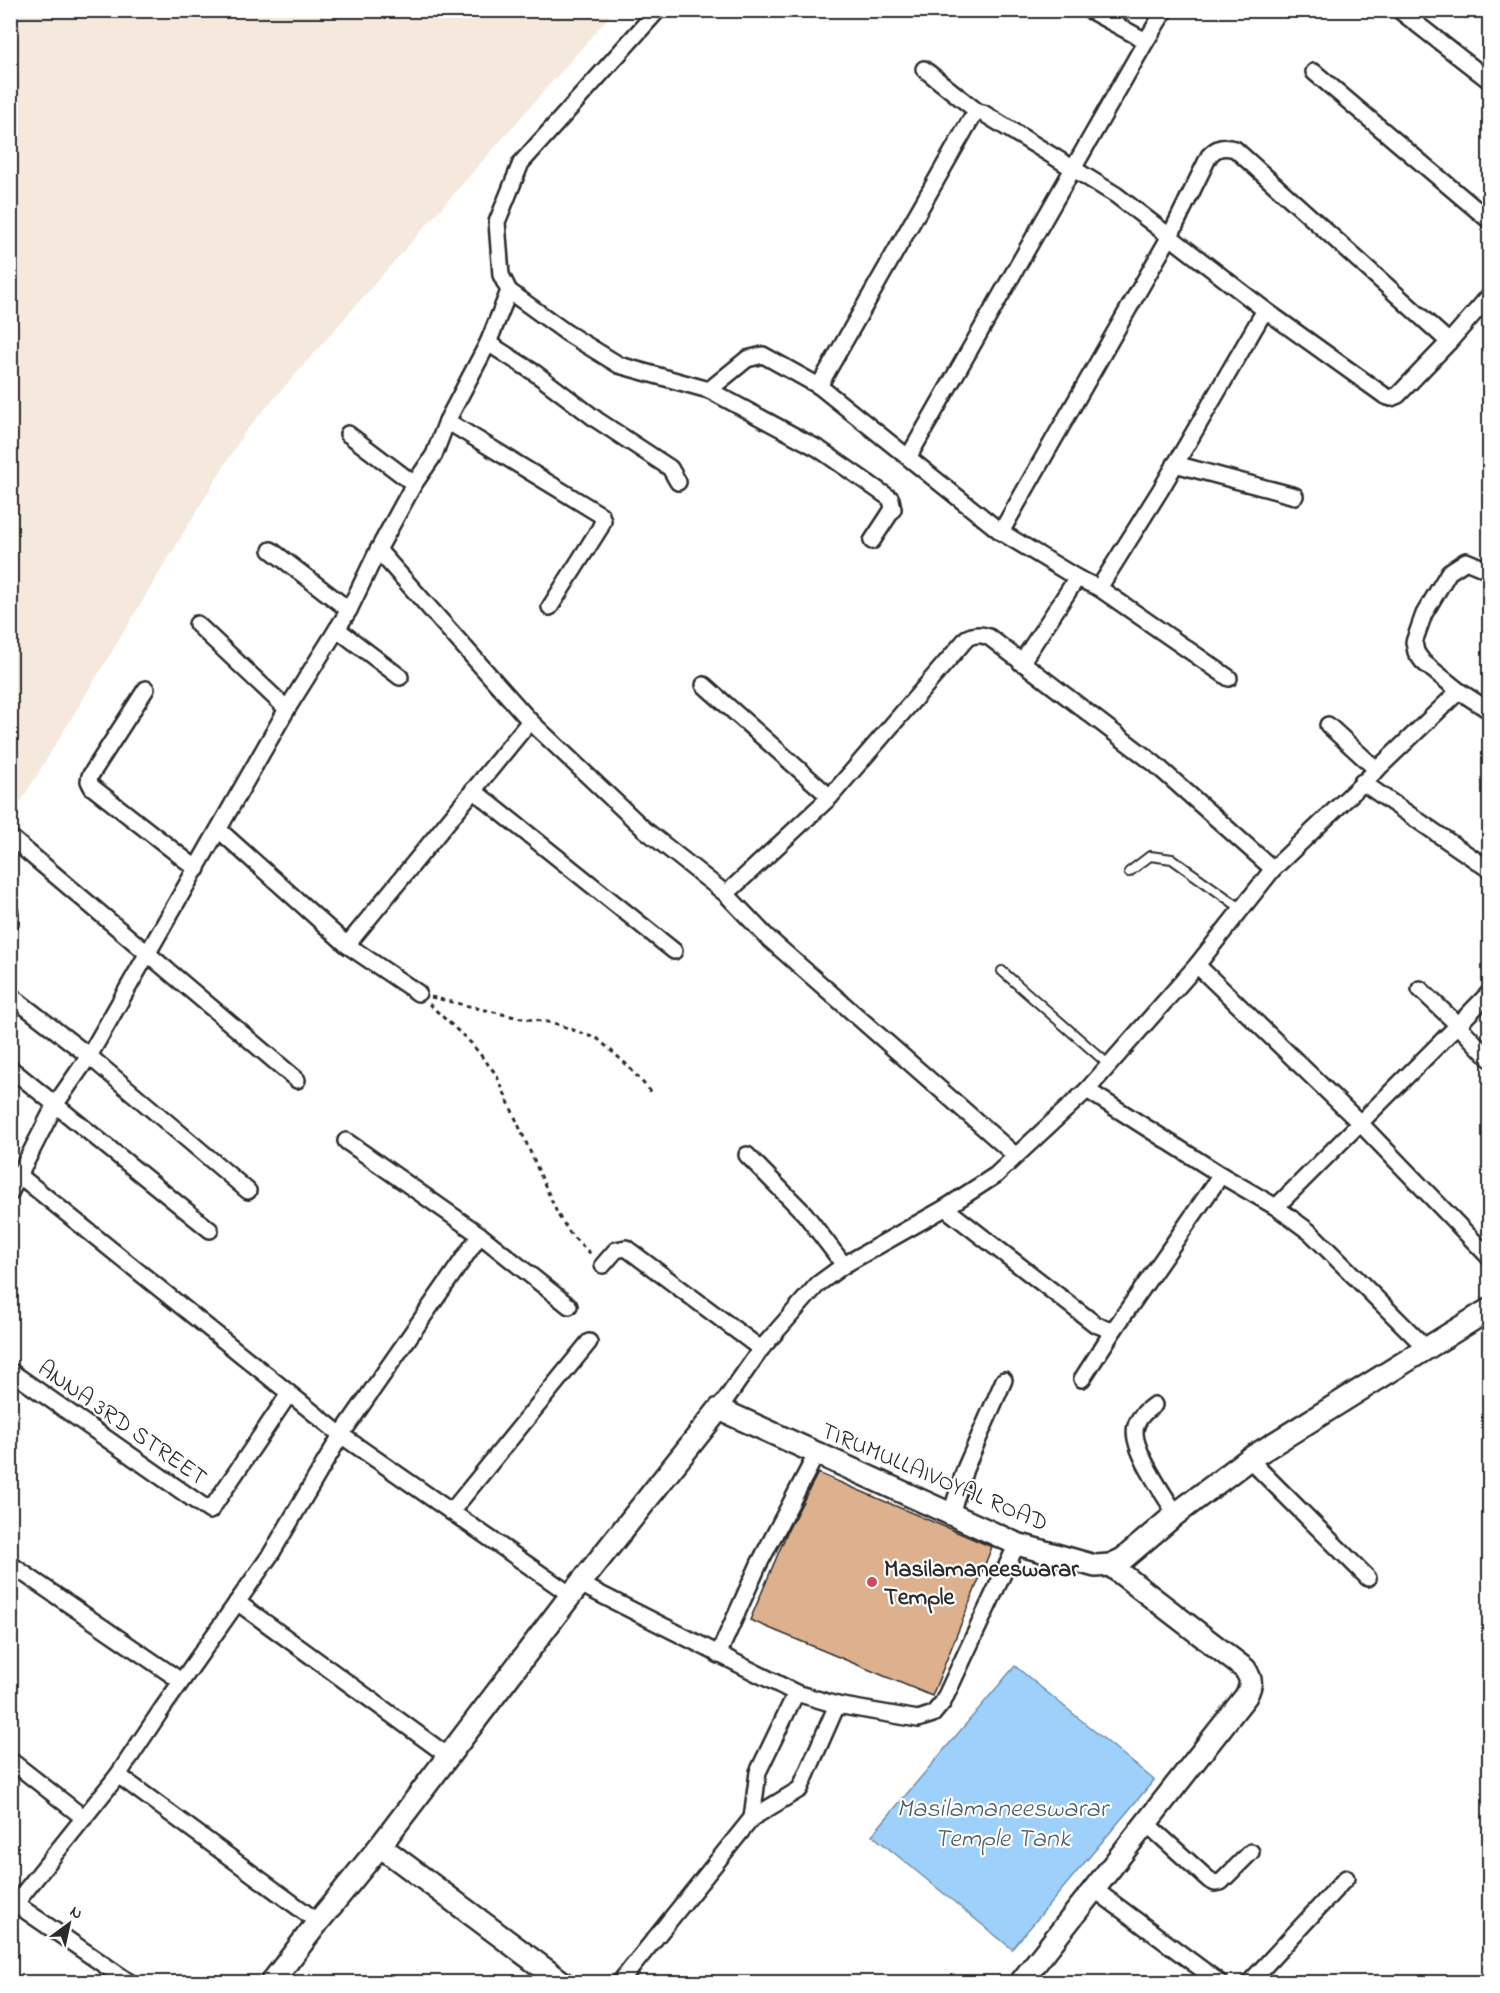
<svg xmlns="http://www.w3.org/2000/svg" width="1500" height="1993" font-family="'Indie Flower',sans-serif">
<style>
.built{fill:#f5e8dd}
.water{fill:#9dd0fa;stroke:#6f8ea7;stroke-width:1.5}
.building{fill:#ddb18d;stroke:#2b2b2b;stroke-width:1.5}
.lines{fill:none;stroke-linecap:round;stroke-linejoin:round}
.lane-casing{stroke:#2b2b2b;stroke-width:12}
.street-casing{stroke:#2b2b2b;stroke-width:20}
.secondary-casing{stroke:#2b2b2b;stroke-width:26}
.path{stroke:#2b2b2b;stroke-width:3;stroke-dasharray:4.5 4.5;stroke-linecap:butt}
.lane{stroke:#fff;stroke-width:8}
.street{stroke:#fff;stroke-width:15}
.secondary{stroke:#fff;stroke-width:21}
.poi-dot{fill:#d1495b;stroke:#fff;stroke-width:2}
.labels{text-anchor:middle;stroke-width:4.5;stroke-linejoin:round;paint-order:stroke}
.street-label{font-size:24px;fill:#2b2b2b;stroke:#fff}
.poi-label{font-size:24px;font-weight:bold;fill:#2b2b2b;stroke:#fff;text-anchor:start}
.water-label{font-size:26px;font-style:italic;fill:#4d5d69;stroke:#fff}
</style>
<rect width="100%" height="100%" fill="#fff"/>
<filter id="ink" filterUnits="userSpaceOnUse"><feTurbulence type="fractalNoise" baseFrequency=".0167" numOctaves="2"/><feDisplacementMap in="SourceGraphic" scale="12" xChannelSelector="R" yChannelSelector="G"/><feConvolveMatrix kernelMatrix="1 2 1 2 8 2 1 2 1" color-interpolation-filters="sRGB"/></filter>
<g filter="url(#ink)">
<polygon class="built" points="11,10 614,11 244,433 11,818"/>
<polygon class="water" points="1015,1666 1154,1780 1012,1949 872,1835"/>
<polygon class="building" points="818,1473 992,1547 932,1696 750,1620 789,1528"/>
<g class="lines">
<g class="lane-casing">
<g id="lane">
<polyline points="1129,872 1150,856 1172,859 1242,909"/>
<polyline points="1002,971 1109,1065"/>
</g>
</g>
<g class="street-casing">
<g id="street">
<polyline points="1089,10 1146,41"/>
<polyline points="1399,10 1490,81"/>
<polyline points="924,69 978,112"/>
<polyline points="1314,72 1490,221"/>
<polygon points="978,112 983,113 1116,195 1265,310 1161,489 1099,588 1077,578 1001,532 819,386 971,119"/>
<polyline points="509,291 567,333 619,365 709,390 819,449 891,499 893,509 872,541"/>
<polyline points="1265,310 1385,396 1391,398 1398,395 1449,342"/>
<polyline points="488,343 535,373 597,420 670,468 678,482"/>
<polyline points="709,390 747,359 763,355 819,386"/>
<polyline points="447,421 601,515 603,521 600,528 550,607"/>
<polyline points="348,434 414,484"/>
<polyline points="909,456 1146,41 1165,10"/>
<polyline points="1175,464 1295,496"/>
<path d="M1001,532l169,-296 39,-80c8,-9 14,-10 26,-7l214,193 41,-47"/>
<polyline points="271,550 349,610"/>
<polyline points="378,550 530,721 644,829 726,894 767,937 1016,1156 1087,1090"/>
<polyline points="1490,571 1466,561 1449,572 1424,614 1414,642 1416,652 1423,662 1459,691 1490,711"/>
<polyline points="1099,588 1229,678"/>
<polyline points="197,624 287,709"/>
<polyline points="337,629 400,677"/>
<polyline points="1021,663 1077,578"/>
<path d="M704,685l126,112 137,-159c8,-4 14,-4 22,-1l166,127 118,105 -76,96 -110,125 134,85"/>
<polyline points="146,689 90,776 89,781 92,787 197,869"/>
<polyline points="1328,725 1377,770"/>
<polyline points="1362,782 1490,870"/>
<polyline points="473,790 674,951"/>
<polyline points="219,830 347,945 418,993"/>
<polyline points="10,837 297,1080"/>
<polyline points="1273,869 1459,691"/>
<polyline points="726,894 830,797"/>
<polyline points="10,913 10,923"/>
<polyline points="347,945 530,721"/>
<polyline points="1197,965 1359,1122 1490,1258"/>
<polyline points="1420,989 1458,1025 1490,992"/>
<polyline points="10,995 89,1056 248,1191"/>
<polyline points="10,1068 210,1230"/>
<polyline points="346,1141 480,1235 569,1306"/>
<polyline points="747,1155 805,1214 844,1265"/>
<polyline points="10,1193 55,1105 89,1056 287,709 349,610 378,550 414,484 434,455 447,421 488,343 509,291 501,275 497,222 521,163 658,10"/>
<polyline points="1276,1207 1458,1025 1490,1059"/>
<polyline points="945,1208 996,1175 1016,1156"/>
<polyline points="480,1235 341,1435 571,1595"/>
<polyline points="603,1265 616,1250 626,1248 761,1349"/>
<polyline points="10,1371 210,1511 289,1394"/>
<polyline points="1082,1379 1115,1328 1221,1175 1276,1207 1311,1233 1427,1349"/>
<path d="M1154,1405c-8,6 -15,11 -18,21 -7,20 29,70 40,88"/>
<polyline points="719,1409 761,1349 818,1284 844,1265 945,1208 1095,1324 1108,1329 1115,1328"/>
<polyline points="1249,1459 1368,1578"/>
<polyline points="451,1512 589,1342"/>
<polyline points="951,1514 965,1469 1004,1380"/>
<polyline points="10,1564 181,1681"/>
<polyline points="580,1584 796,1693 837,1705 800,1789 752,1818 620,1982"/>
<polyline points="237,1602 448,1756"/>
<polyline points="718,1655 759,1564 817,1453"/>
<polyline points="837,1705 918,1719 933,1714 943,1702 1017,1544"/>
<polyline points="10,1760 84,1818"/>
<polyline points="118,1775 318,1922"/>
<polyline points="752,1818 758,1772 796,1693"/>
<polyline points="1146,1823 1209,1880 1215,1883 1221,1882 1251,1852"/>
<polyline points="1094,1889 1219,1982"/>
<polyline points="10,1900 129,1982"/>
<polyline points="15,1904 118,1775 162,1709 271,1554 341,1435 20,1176"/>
<polyline points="1250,1982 1346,1878"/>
</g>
</g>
<g class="secondary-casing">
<g id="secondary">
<polyline points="380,1846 562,1982"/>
<polyline points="272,1982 318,1922 380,1846 571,1595 719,1409 1017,1544 1095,1566 1110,1565 1123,1559 1176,1514 1249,1459 1490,1309"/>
<path d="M1021,1982l225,-286c6,-12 6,-16 -1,-27l-135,-104"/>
</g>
</g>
<g class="path">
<polyline points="431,997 515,1017 554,1023 598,1039 627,1065 652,1093"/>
<polyline points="429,1004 471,1043 496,1074 558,1215 572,1236 591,1254"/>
</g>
<use href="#lane" class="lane"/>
<use href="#street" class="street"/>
<use href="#secondary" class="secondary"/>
</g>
</g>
<circle class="poi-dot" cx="872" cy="1582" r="6"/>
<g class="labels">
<g class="street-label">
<text transform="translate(123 1422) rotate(35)" y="8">ANNA 3RD STREET</text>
<text transform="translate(935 1476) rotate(23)" y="8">TIRUMULLAIVOYAL ROAD</text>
</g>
<g class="poi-label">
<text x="884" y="1576">Masilamaneeswarar<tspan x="884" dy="28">Temple</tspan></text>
</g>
<g class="water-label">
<text x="1002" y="1816">Masilamaneeswarar<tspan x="1002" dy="30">Temple Tank</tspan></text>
</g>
</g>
<rect width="1500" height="1993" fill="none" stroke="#fff" stroke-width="36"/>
<rect x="18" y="18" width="1464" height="1957" fill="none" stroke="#2b2b2b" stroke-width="2" filter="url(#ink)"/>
<g transform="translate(69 1924) rotate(33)" stroke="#ffffff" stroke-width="4.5" paint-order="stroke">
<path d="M0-4.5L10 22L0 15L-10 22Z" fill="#2b2b2b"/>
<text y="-9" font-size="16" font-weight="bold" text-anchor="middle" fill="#2b2b2b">N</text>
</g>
</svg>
